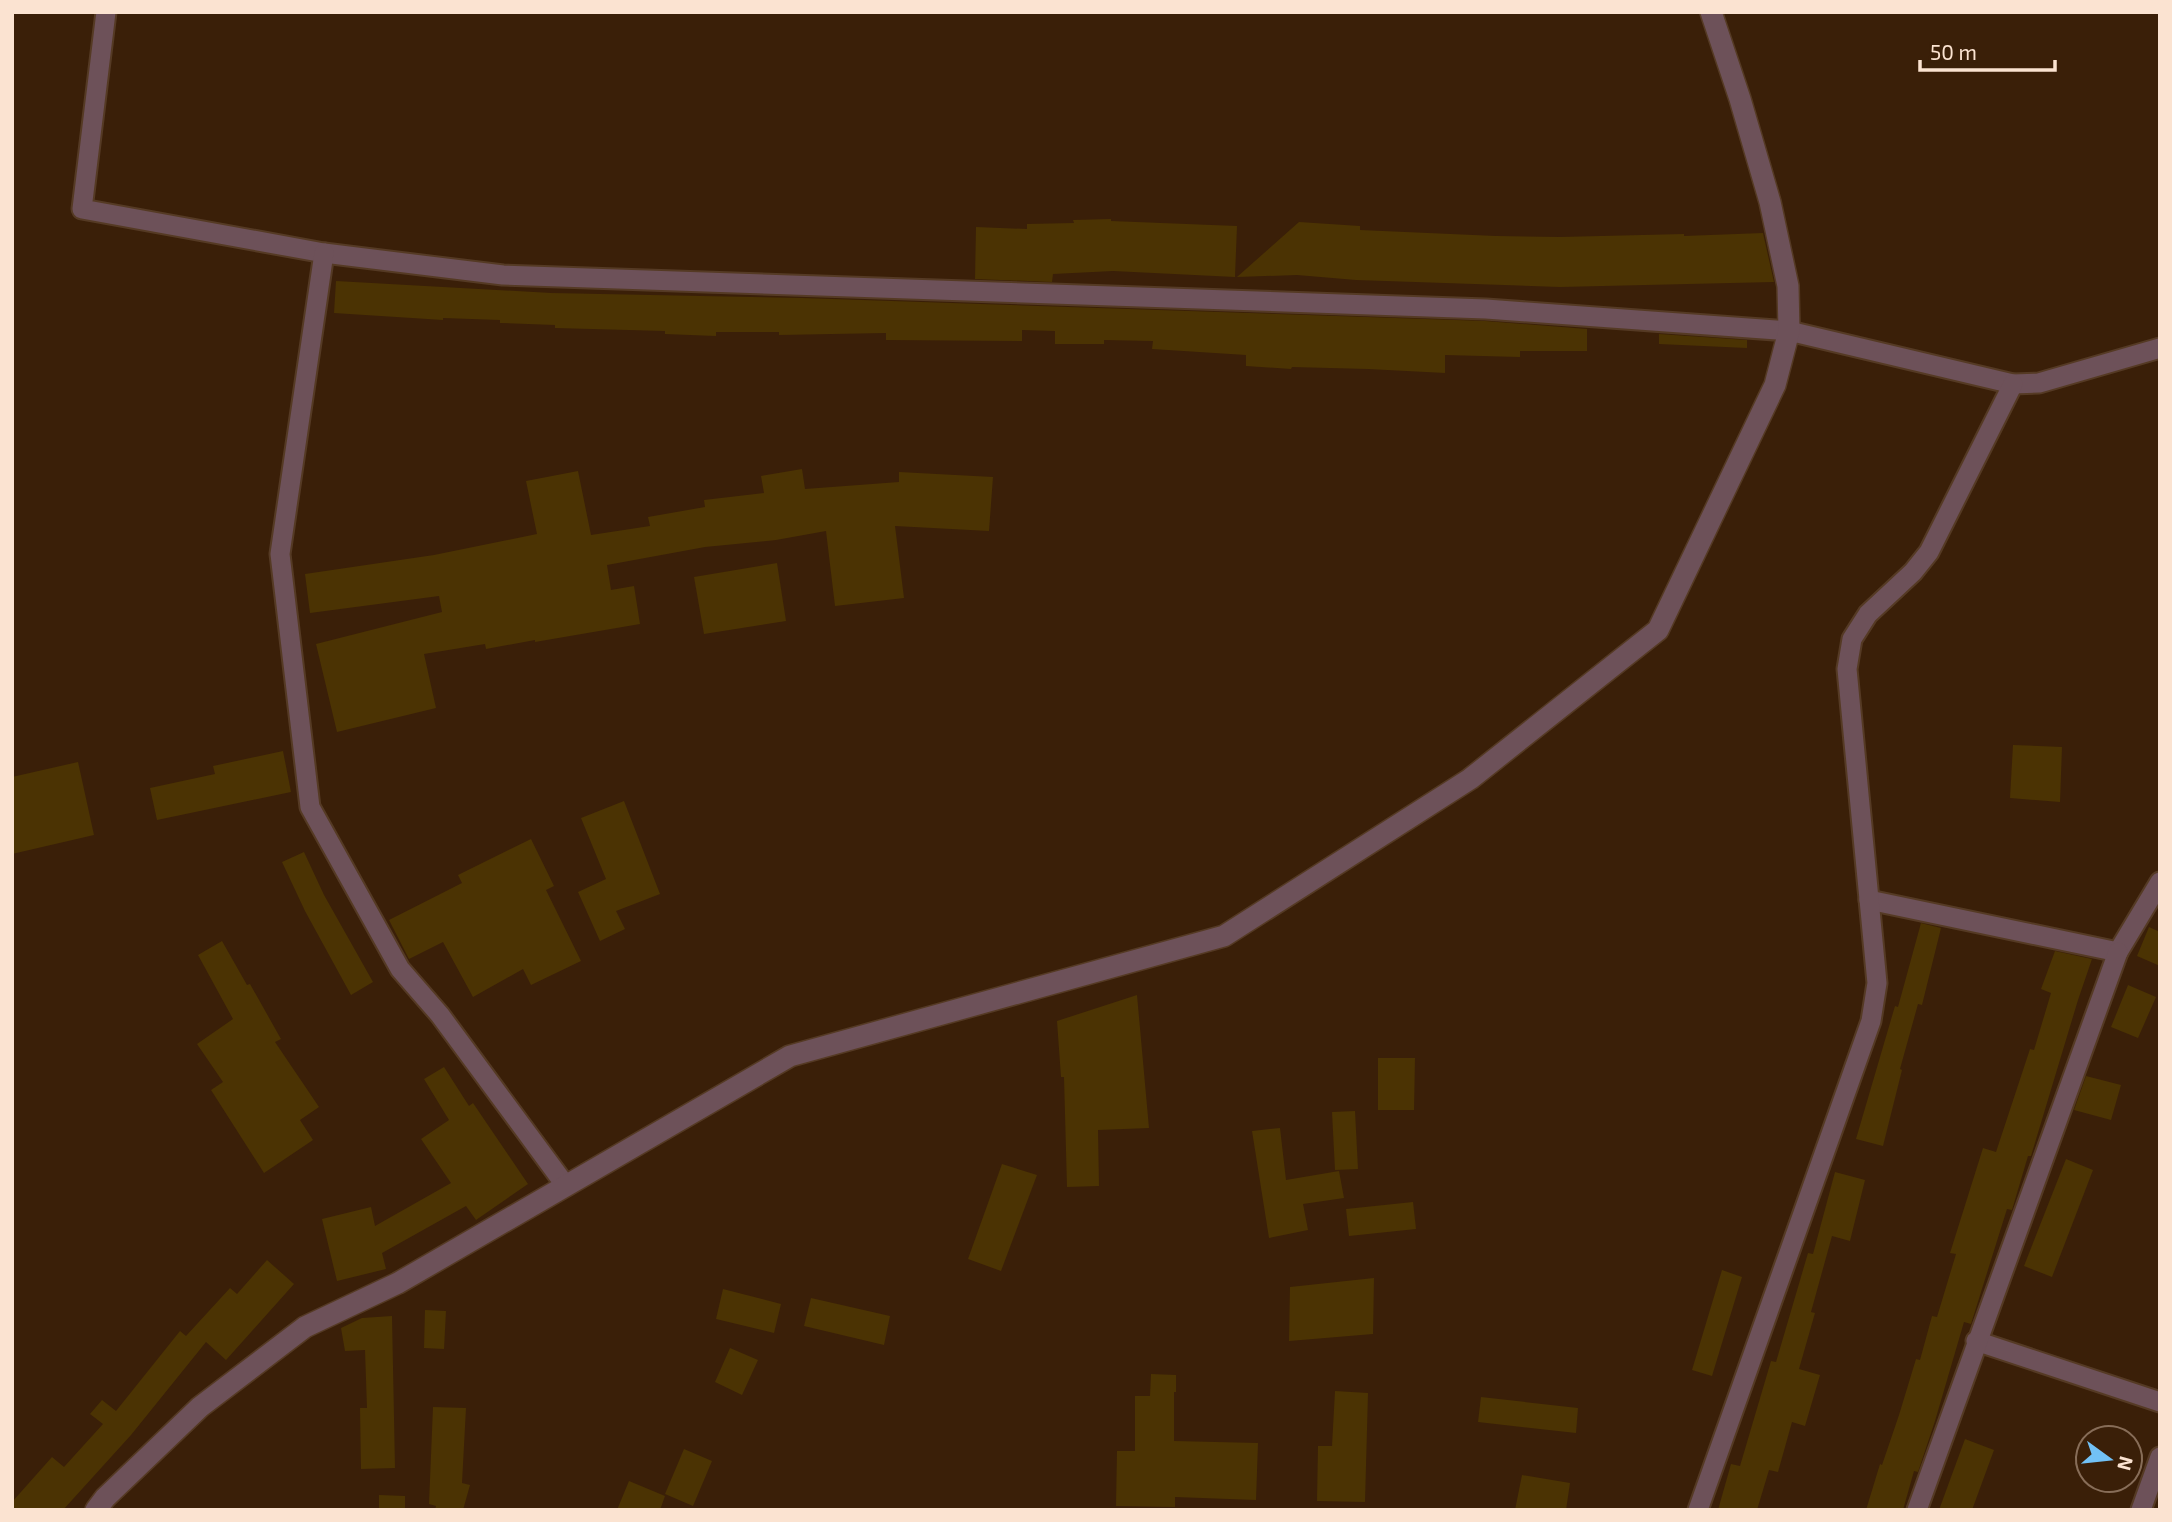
<svg xmlns="http://www.w3.org/2000/svg" width="2172" height="1522" font-family="'Exo 2',sans-serif">
<style>
.building{fill:#4b3303}
.lines{fill:none;stroke-linecap:round;stroke-linejoin:round}
.minor-casing{stroke:#553a24;stroke-width:23}
.tertiary-casing{stroke:#553a24;stroke-width:24}
.minor{stroke:#6d5159;stroke-width:19}
.tertiary{stroke:#6d5159;stroke-width:21}
</style>
<rect width="100%" height="100%" fill="#3a1f08"/>
<g class="building">
<polygon points="1111,219 1111,221 1237,226 1235,277 1113,271 1053,274 1052,282 975,279 976,227 1027,229 1027,224 1074,223 1073,220"/>
<polygon points="1299,222 1360,226 1360,230 1496,236 1560,237 1684,234 1684,236 1763,233 1774,282 1560,287 1356,280 1297,275 1237,277"/>
<polygon points="336,281 551,293 803,298 1485,321 1587,329 1587,351 1520,351 1520,357 1445,355 1445,373 1368,369 1292,367 1291,369 1246,366 1246,355 1152,349 1153,341 1104,340 1104,344 1055,344 1055,331 1022,330 1022,341 886,340 886,333 779,335 779,332 716,332 716,336 665,334 665,331 555,328 555,325 500,323 500,320 443,318 443,320 334,313"/>
<polygon points="1659,334 1747,340 1747,348 1659,344"/>
<polygon points="802,469 805,489 899,482 899,472 993,477 989,531 895,526 904,598 835,606 826,531 776,540 705,547 607,565 611,590 634,586 640,624 535,642 535,640 486,649 485,644 424,654 436,708 337,732 316,644 442,612 439,596 310,613 305,574 434,555 537,534 526,481 578,471 591,535 650,526 648,517 705,507 704,500 764,493 761,476"/>
<polygon points="777,563 786,621 704,634 694,577"/>
<polygon points="2013,745 2062,747 2060,802 2010,798"/>
<polygon points="283,751 291,792 157,820 150,788 215,774 213,766"/>
<polygon points="78,762 94,835 12,854 12,777"/>
<polygon points="624,801 660,894 616,911 625,929 600,941 578,892 606,879 581,818"/>
<polygon points="531,839 554,886 546,890 581,961 531,985 523,969 473,997 443,942 409,959 389,920 462,883 458,875"/>
<polygon points="304,852 324,895 373,982 351,995 305,911 282,862"/>
<polygon points="1921,923 1941,928 1922,1005 1918,1004 1900,1069 1902,1070 1883,1146 1856,1139 1895,1006 1898,1007"/>
<polygon points="2149,927 2160,932 2160,966 2137,956"/>
<polygon points="222,941 247,985 250,984 281,1039 275,1042 319,1107 300,1120 313,1140 264,1173 211,1090 223,1082 197,1044 233,1019 198,955"/>
<polygon points="2055,951 2092,959 2078,1000 2031,1156 2028,1156 2012,1210 2007,1209 1971,1324 1964,1322 1935,1421 1918,1472 1914,1471 1903,1510 1866,1510 1880,1464 1882,1465 1899,1415 1916,1359 1920,1360 1932,1316 1937,1317 1956,1254 1950,1253 1983,1148 1996,1152 2030,1049 2034,1050 2051,993 2041,989"/>
<polygon points="2128,985 2156,997 2138,1038 2111,1027"/>
<polygon points="1137,995 1149,1128 1098,1130 1099,1186 1067,1187 1064,1077 1061,1077 1057,1021"/>
<polygon points="1378,1058 1415,1058 1414,1110 1378,1110"/>
<polygon points="444,1067 469,1106 473,1103 528,1184 476,1220 466,1206 382,1253 386,1269 337,1281 322,1219 371,1207 375,1226 451,1183 421,1139 449,1120 424,1079"/>
<polygon points="2086,1076 2121,1085 2111,1120 2074,1110"/>
<polygon points="1355,1111 1358,1169 1335,1170 1332,1112"/>
<polygon points="1280,1128 1286,1180 1339,1171 1344,1198 1303,1204 1308,1230 1269,1238 1252,1131"/>
<polygon points="2066,1159 2093,1170 2052,1277 2024,1266"/>
<polygon points="1002,1164 1037,1175 1001,1271 968,1259"/>
<polygon points="1835,1172 1865,1180 1850,1241 1832,1236 1811,1312 1815,1313 1799,1369 1820,1375 1805,1426 1792,1422 1778,1472 1769,1470 1757,1510 1718,1510 1731,1464 1740,1466 1771,1361 1776,1362 1808,1253 1813,1254"/>
<polygon points="1413,1202 1416,1229 1349,1236 1346,1209"/>
<polygon points="267,1260 294,1284 226,1360 206,1342 131,1435 63,1510 12,1510 12,1502 52,1457 64,1467 103,1424 90,1414 102,1400 116,1411 180,1331 186,1336 230,1288 237,1294"/>
<polygon points="1722,1270 1742,1277 1712,1376 1692,1370"/>
<polygon points="1374,1278 1373,1334 1289,1341 1290,1287"/>
<polygon points="723,1289 781,1304 774,1333 716,1319"/>
<polygon points="811,1298 890,1316 884,1345 804,1326"/>
<polygon points="425,1310 446,1311 444,1349 424,1348"/>
<polygon points="392,1316 395,1468 361,1469 360,1408 367,1408 365,1350 345,1351 341,1328 362,1318"/>
<polygon points="730,1348 758,1360 742,1395 715,1382"/>
<polygon points="1151,1374 1176,1375 1176,1392 1174,1392 1174,1441 1258,1443 1256,1500 1175,1497 1175,1507 1116,1506 1117,1451 1135,1451 1135,1396 1150,1396"/>
<polygon points="1335,1391 1368,1393 1365,1502 1317,1501 1318,1446 1332,1446"/>
<polygon points="1481,1397 1578,1408 1576,1433 1478,1422"/>
<polygon points="433,1407 466,1408 462,1483 470,1485 463,1510 435,1510 436,1506 429,1504"/>
<polygon points="1965,1439 1994,1450 1972,1510 1939,1510"/>
<polygon points="684,1449 712,1461 693,1506 665,1494"/>
<polygon points="1522,1475 1570,1483 1566,1510 1515,1510"/>
<polygon points="629,1481 665,1496 660,1510 617,1510"/>
<polygon points="379,1495 405,1496 405,1510 379,1510"/>
</g>
<g class="lines">
<g class="minor-casing">
<g id="minor">
<polyline points="106,12 82,209 324,253 503,275 1486,309 1789,331 2013,384 2039,383 2160,348"/>
<polyline points="324,253 280,554 310,807 400,969 440,1015 566,1186"/>
<polyline points="1869,900 2118,952 2160,882"/>
<polyline points="1976,1341 2160,1402"/>
<polyline points="1698,1510 1871,1021 1877,983 1847,669 1852,639 1868,614 1913,572 1929,552 2013,384"/>
<polyline points="1917,1510 2118,952"/>
<polyline points="2141,1510 2160,1457"/>
</g>
</g>
<g class="tertiary-casing">
<polyline id="tertiary" points="96,1510 105,1498 200,1407 305,1327 398,1283 790,1056 1224,936 1470,779 1658,630 1775,385 1789,331 1788,286 1770,202 1740,99 1711,12"/>
</g>
<use href="#minor" class="minor"/>
<use href="#tertiary" class="tertiary"/>
</g>
<rect width="2172" height="1522" fill="none" stroke="#fbe3d1" stroke-width="28"/>
<g transform="translate(2109 1459) rotate(105)"><circle r="33" fill="#3a1f08" stroke="#876d58" stroke-width="2"/>
<path d="M0-5L12 26L0 18L-12 26Z" fill="#72c1f5"/>
<text y="-10" font-size="19" font-weight="bold" text-anchor="middle" fill="#fbe3d1">N</text>
</g>
<path d="M1920 60v10h135v-10" fill="none" stroke="#fbe3d1" stroke-width="3.5"/>
<text x="1930" y="60" font-size="21" fill="#fbe3d1" stroke="#3a1f08" stroke-width="5" paint-order="stroke">50 m</text>
</svg>
